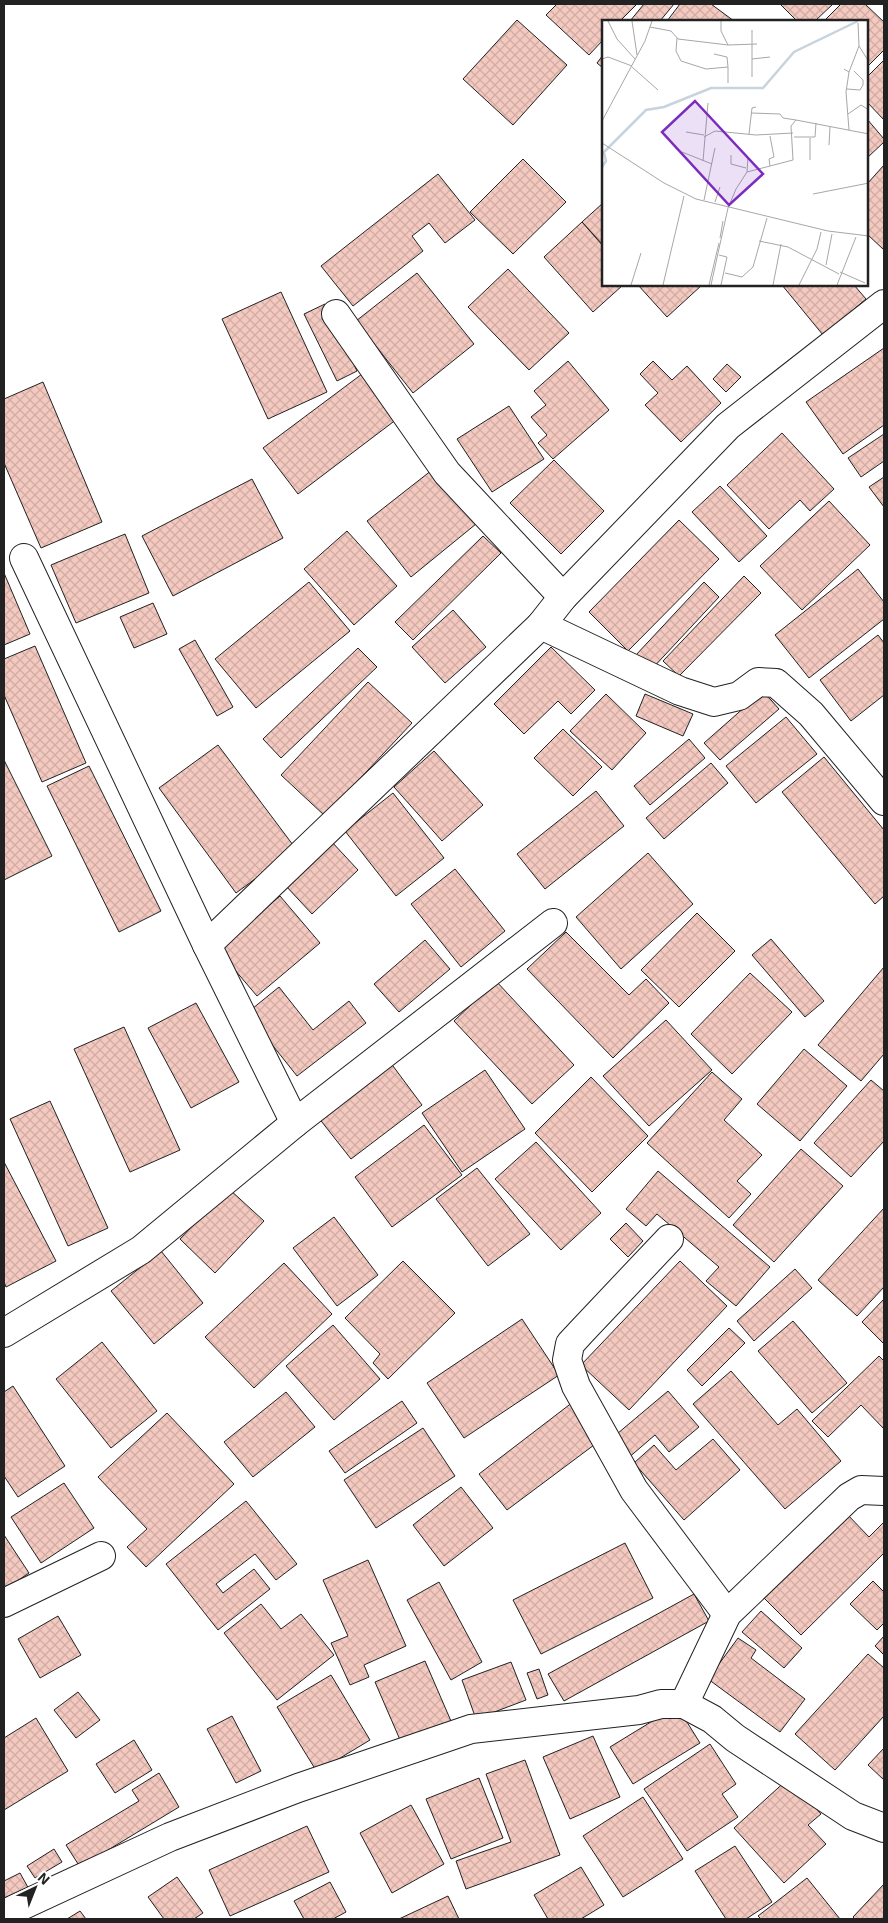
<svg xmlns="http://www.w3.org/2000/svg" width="888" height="1923" font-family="'Exo 2',sans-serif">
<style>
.building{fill:url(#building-cross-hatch);stroke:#222}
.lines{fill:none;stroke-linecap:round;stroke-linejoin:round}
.minor-casing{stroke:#222;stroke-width:30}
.minor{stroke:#fff;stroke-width:28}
.inset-river{fill:none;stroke:#c7d3dd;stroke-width:2.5}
.inset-road{fill:none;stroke:#a7a7a7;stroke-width:1}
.view{fill:#7b2cbf;fill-opacity:0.15;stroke:#7b2cbf;stroke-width:2.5}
.inset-edge{fill:none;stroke:#222;stroke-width:2.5}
</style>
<defs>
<pattern id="building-cross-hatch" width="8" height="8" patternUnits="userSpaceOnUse" patternTransform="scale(1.25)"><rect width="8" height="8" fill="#f3c9c0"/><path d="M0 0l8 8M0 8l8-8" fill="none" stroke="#d0aca5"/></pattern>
</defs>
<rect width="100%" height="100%" fill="#fff"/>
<g class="building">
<polygon points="557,4 637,4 620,21 603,21 603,40 589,55 546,15"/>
<polygon points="644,4 674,4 660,21 630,21"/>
<polygon points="680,4 711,4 734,21 667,21"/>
<polygon points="780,4 833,4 815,21 797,21"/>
<polygon points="841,4 865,4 884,22 884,50 867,67 867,21 824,21"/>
<polygon points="517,20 567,65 513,125 463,79"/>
<polygon points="603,55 603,68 597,63"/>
<polygon points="884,60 884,120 867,102 867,77"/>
<polygon points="867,119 884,139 884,142 867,158"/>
<polygon points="523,159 566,202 513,254 470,212"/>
<polygon points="884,165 884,250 867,234 867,184"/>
<polygon points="438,174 475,220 445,243 429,223 412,236 423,251 353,306 321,266"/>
<polygon points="603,203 603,245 582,222"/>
<polygon points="582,222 603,246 603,285 623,285 593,312 544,257"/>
<polygon points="508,269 569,333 529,370 468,307"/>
<polygon points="417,273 474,344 413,393 356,321"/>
<polygon points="638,285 702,285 667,317"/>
<polygon points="782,285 854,285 866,299 823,335"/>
<polygon points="281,292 327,392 268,419 222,319"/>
<polygon points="325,304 357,371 337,381 304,314"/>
<polygon points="884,348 884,425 843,454 806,402"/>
<polygon points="568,361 609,410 553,459 538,443 547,435 531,417 546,405 534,391"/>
<polygon points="653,361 672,380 687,366 721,403 681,442 645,405 658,393 640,374"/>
<polygon points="727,364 741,377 726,392 713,379"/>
<polygon points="362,374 397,419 298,494 263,448"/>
<polygon points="43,382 102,522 41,548 4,463 4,399"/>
<polygon points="509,406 544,459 492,492 457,439"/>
<polygon points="782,433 834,489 810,511 800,500 769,529 727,485"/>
<polygon points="884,434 884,461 861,477 848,458"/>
<polygon points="554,460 604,511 561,554 510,503"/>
<polygon points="432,470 476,524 411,577 367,521"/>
<polygon points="884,477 884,507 869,487"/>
<polygon points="252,479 283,538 173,596 142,536"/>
<polygon points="720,486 767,536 739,562 692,512"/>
<polygon points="829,501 870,545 802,610 760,566"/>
<polygon points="679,520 719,559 628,651 589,612"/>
<polygon points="347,531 397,586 354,625 304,569"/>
<polygon points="125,534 149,593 76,623 51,565"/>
<polygon points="483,536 501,553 413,640 395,622"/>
<polygon points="858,569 884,602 884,619 809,678 775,635"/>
<polygon points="4,573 30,634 4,645"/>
<polygon points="744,576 761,593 679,676 663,661"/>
<polygon points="309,582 350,631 256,708 215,659"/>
<polygon points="704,582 719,597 650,671 635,656"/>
<polygon points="153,603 167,634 134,648 120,617"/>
<polygon points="453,610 486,647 445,683 412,647"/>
<polygon points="878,635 884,643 884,695 851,721 820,680"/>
<polygon points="195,640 233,707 217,716 179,649"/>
<polygon points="35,646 86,763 42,782 4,695 4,659"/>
<polygon points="551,647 595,690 571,714 558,701 524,734 494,704"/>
<polygon points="358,648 377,667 281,758 263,739"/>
<polygon points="368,682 412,723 325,816 281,775"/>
<polygon points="763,691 779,709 720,760 704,743"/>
<polygon points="606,694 646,733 612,770 570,731"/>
<polygon points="645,694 693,714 683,736 636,716"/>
<polygon points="786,717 817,754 756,803 726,766"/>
<polygon points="563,729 602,767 573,796 534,758"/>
<polygon points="689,739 705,758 650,805 634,786"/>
<polygon points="218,745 296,849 236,893 159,788"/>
<polygon points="434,751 483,805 442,841 394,787"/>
<polygon points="824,757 884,830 884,896 875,904 782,792"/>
<polygon points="4,760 52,856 4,880"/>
<polygon points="711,763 728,783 664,839 646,818"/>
<polygon points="89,766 161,911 119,932 47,786"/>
<polygon points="596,791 624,826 545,889 517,854"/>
<polygon points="393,793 444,858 396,896 345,831"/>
<polygon points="331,841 358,870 312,914 285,885"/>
<polygon points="648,853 693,904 621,969 576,917"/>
<polygon points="455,869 505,931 461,967 411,904"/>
<polygon points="280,896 320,943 257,996 217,949"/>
<polygon points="697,913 735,951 679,1007 641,970"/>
<polygon points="566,932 629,995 646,979 669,1003 613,1058 527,969"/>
<polygon points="771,939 824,1001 805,1017 752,955"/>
<polygon points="425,940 450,969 399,1012 374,984"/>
<polygon points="884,967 884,1054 861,1081 818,1045"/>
<polygon points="750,973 792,1012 732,1074 691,1034"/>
<polygon points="496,981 574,1065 532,1104 454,1021"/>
<polygon points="279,987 313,1030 349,1001 366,1023 297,1076 247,1013"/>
<polygon points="196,1003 239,1082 191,1108 148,1028"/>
<polygon points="666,1020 712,1070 649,1126 603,1076"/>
<polygon points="124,1027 180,1150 130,1172 74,1049"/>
<polygon points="804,1049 847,1086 800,1141 757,1104"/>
<polygon points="390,1062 422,1105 351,1159 318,1117"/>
<polygon points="485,1070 525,1129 462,1172 422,1113"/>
<polygon points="712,1072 742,1099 724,1120 762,1155 737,1181 751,1194 729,1218 647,1143"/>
<polygon points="591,1077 648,1136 592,1192 535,1133"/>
<polygon points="871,1080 884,1091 884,1141 851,1177 814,1143"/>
<polygon points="50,1101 108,1228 68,1246 10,1119"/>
<polygon points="424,1125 462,1175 392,1227 355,1177"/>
<polygon points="536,1142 601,1213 561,1250 495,1179"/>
<polygon points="801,1149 843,1186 774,1262 733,1225"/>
<polygon points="4,1162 56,1261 6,1287 4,1282"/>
<polygon points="477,1168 530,1234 488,1266 436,1199"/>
<polygon points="658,1171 770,1267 736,1306 706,1281 719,1267 657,1214 646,1226 626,1209"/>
<polygon points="228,1188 264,1221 215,1273 180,1239"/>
<polygon points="884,1208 884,1287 857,1316 818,1280"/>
<polygon points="334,1217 378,1275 337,1306 293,1248"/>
<polygon points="626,1223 643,1241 628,1257 610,1239"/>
<polygon points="161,1251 203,1303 154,1344 111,1291"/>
<polygon points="403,1261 455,1313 388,1379 373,1363 380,1354 345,1318"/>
<polygon points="680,1261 727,1306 629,1410 581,1365"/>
<polygon points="284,1263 332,1314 254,1388 205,1337"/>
<polygon points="795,1269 812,1288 754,1341 737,1321"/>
<polygon points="884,1299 884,1344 862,1322"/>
<polygon points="522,1319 559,1375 464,1438 427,1383"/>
<polygon points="793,1321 847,1383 812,1413 758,1351"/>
<polygon points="333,1325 380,1379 334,1420 286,1366"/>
<polygon points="729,1328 745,1343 702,1386 687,1370"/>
<polygon points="102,1342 157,1411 111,1448 56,1379"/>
<polygon points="879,1356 884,1361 884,1429 861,1405 828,1437 812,1421"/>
<polygon points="731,1371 778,1425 797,1409 841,1461 785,1509 693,1404"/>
<polygon points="13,1386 65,1466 18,1497 4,1476 4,1392"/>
<polygon points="668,1391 699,1427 669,1452 655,1435 627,1459 611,1439"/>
<polygon points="286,1392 315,1427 253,1477 224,1442"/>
<polygon points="402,1401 417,1423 345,1473 329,1451"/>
<polygon points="573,1402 602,1439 507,1510 479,1474"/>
<polygon points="167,1413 234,1484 146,1567 127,1547 147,1529 98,1477"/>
<polygon points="423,1428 455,1476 376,1528 344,1480"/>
<polygon points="713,1439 740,1470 684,1520 634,1463 654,1445 676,1470"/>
<polygon points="64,1483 94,1528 41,1563 11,1517"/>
<polygon points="461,1487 493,1528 444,1566 413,1525"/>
<polygon points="246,1501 297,1564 276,1580 255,1554 216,1584 223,1593 254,1569 270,1589 218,1630 166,1564"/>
<polygon points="846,1513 869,1537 884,1522 884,1553 801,1635 762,1596"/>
<polygon points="4,1535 29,1573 4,1590"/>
<polygon points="625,1543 653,1598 541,1654 513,1600"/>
<polygon points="368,1560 406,1646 364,1665 369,1677 350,1685 331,1643 348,1636 323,1580"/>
<polygon points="873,1581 884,1592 884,1623 877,1630 850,1604"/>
<polygon points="439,1582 482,1662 451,1680 407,1600"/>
<polygon points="694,1594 709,1621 564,1701 548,1674"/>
<polygon points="261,1604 281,1629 301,1614 334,1655 277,1700 224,1633"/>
<polygon points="761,1611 802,1648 784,1668 742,1632"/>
<polygon points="58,1616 81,1655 40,1678 18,1639"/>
<polygon points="884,1636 884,1655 875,1646"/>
<polygon points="738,1638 756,1650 751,1658 805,1699 780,1732 708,1679"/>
<polygon points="868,1654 884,1668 884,1716 835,1770 795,1734"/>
<polygon points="425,1661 454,1728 404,1749 375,1682"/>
<polygon points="511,1662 526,1700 476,1719 462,1680"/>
<polygon points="539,1669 548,1695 537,1699 527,1673"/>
<polygon points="331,1675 370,1740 317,1772 277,1707"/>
<polygon points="78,1692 100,1720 76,1738 54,1710"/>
<polygon points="677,1706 700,1743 633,1784 610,1747"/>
<polygon points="232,1716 261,1771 236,1783 207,1729"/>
<polygon points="36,1718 68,1771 4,1810 4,1738"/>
<polygon points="593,1736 620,1797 570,1819 543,1757"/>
<polygon points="134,1740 152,1770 115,1793 96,1764"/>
<polygon points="710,1744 736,1784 722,1794 738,1817 687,1851 644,1789"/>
<polygon points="884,1748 884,1780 868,1765"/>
<polygon points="525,1760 560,1855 466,1889 456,1861 511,1842 486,1774"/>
<polygon points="159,1773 179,1807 80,1867 66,1845 139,1801 132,1790"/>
<polygon points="479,1778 503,1838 451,1859 426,1799"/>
<polygon points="789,1778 821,1814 808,1825 826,1844 784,1883 734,1828"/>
<polygon points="643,1797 683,1859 623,1897 583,1836"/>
<polygon points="411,1805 444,1864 392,1893 360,1833"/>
<polygon points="307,1826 329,1872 230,1916 209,1870"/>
<polygon points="735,1846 772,1902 746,1919 726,1919 695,1871"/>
<polygon points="54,1849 62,1862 35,1878 27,1866"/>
<polygon points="581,1867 604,1905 581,1919 548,1919 534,1895"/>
<polygon points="20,1873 30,1891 4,1905 4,1881"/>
<polygon points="177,1877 203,1913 194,1919 164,1919 148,1897"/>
<polygon points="807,1878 840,1919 761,1919 758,1916"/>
<polygon points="330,1882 346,1912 333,1919 304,1919 294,1901"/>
<polygon points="884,1884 884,1919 855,1919 853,1917"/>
<polygon points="448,1896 459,1919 399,1919"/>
<polygon points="80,1911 86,1919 67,1919"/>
</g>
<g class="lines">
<g class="minor-casing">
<g id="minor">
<polyline points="336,314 447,473 563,597"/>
<polyline points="24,558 207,945 295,1123"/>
<polyline points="541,625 680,691 714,702 739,696 758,682 776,683 811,714 884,801"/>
<polyline points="207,945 541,625 563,597 728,426 884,304"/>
<polyline points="669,1239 582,1331 570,1344 567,1360 576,1386 634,1490 727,1614"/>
<polyline points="4,1333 141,1250 295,1123 553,923"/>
<polyline points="4,1603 101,1556"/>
<polyline points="684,1704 727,1614 849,1497 861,1490 884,1491"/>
<polyline points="4,1914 170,1837 298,1788 471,1729 639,1710 661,1704 684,1704 712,1719 735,1738 853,1816 884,1828"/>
</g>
</g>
<use href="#minor" class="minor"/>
</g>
<g transform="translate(602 20)">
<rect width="266" height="266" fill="#fff"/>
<path class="inset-river" d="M0,134l44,-44 18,-3 47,-19h52l31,-36 64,-31M0,147l4,-6 -2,-8"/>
<path class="inset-road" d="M6,1l9,18 18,20M30,1l5,34M119,1v10l7,14M256,3l1,23 10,16M48,7l21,4 7,8 50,6 29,-1M150,10v47M75,18l-1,13 5,10 25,8 22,-2v16M112,34l13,3 1,10M0,39l6,-2 24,9M150,39l18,-2M30,47l26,23M242,49l5,3 -3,20 3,38M247,52l10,-26M245,69l13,1 3,-5v-5l-9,-9M149,93l29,1 3,4 13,2M246,94l13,-9 8,5M0,101l43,-80 7,-20M84,112l18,3M147,114l3,-26 4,-1M102,117l11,-6 41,4 37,-2M192,117h21l1,-14M208,118v22M0,123l62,40 32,16 132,32 41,5M227,125l1,-18M80,132l30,12M129,135v9l15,4M101,141l5,-58M168,146l-1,-7 5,-2 -4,-21M145,152l1,-15M211,174l56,-11M102,180l11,-52M113,182l5,-15M118,218l3,-17M157,221l29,6 51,27M117,235l8,2 -6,28M224,245l6,-31M238,252l25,11M123,253l17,4 11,-10 14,-49M29,265l10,-32M61,265l21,-89M107,265l10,-42M109,265l17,-77 8,-19 11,-17 46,-12 -2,-34 5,-6 73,14M171,265l8,-41M197,265l18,-36 4,-17M235,265l19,-48"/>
<path class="view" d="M93,81l68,73 -34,31 -67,-73z"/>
<rect width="266" height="266" class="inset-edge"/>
</g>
<rect width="888" height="1923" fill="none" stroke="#222222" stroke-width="10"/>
<g transform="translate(35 1888) rotate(43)" stroke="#ffffff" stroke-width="4" paint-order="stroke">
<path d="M0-4L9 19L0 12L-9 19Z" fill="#222222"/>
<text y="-8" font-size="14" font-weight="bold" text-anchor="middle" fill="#222222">N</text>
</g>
</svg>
